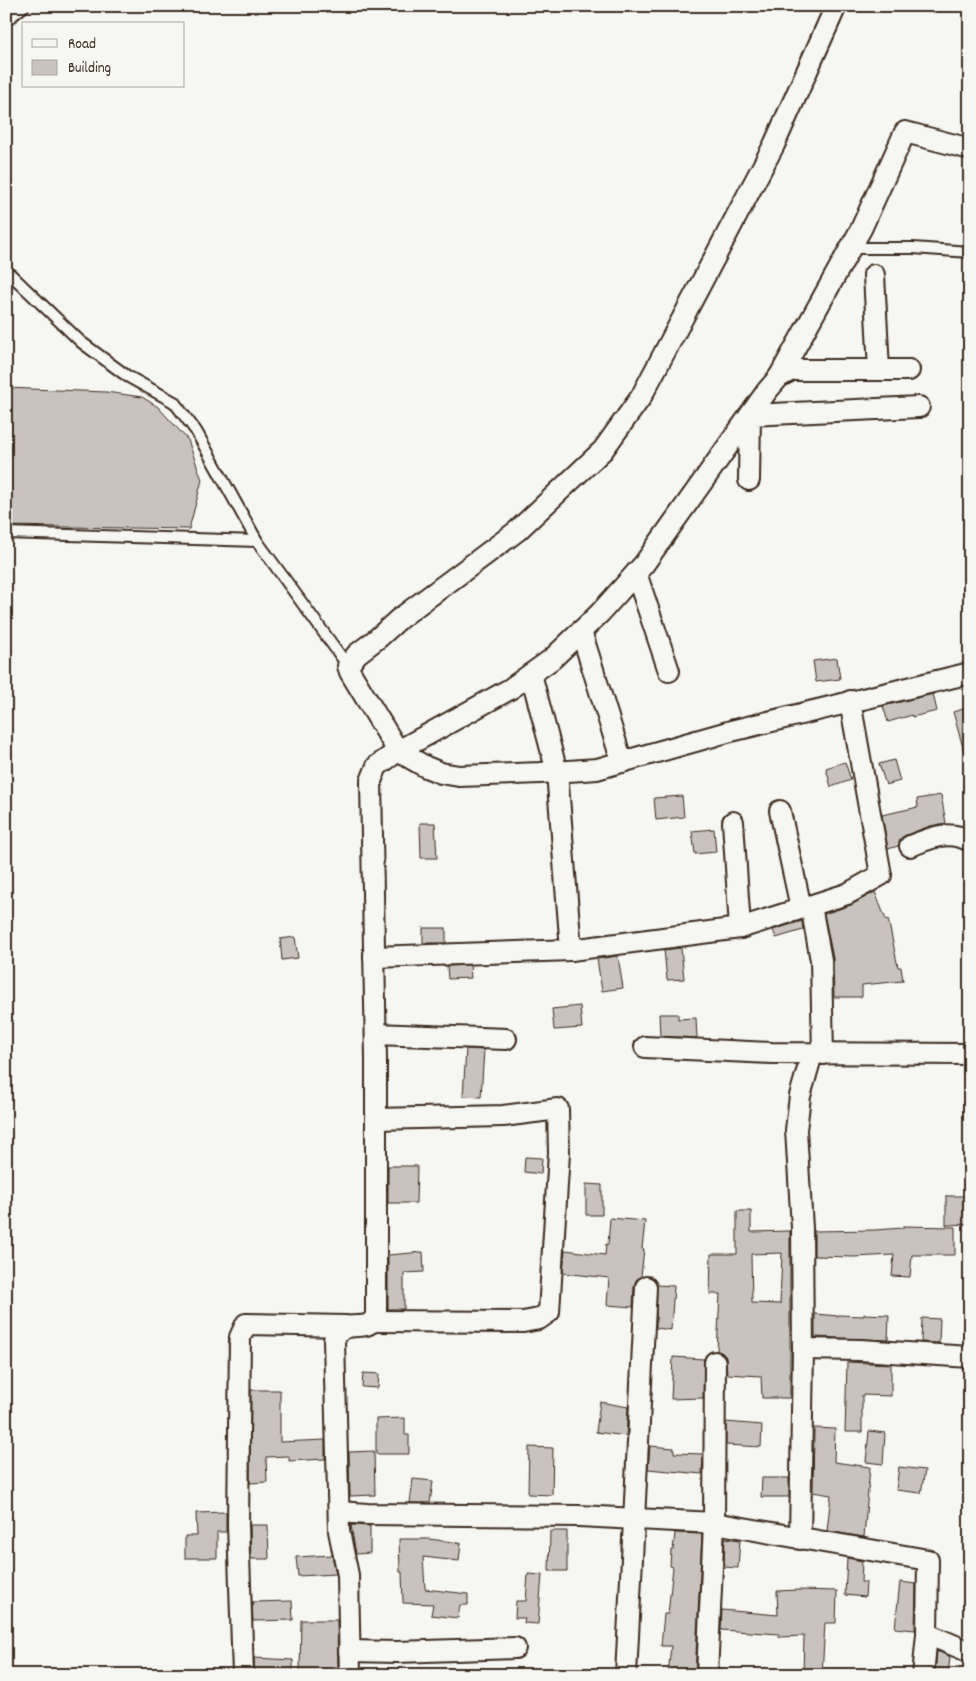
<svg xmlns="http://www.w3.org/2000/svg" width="976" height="1681" font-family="Dekko,sans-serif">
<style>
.building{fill:#c8c3be;stroke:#3b2a1e;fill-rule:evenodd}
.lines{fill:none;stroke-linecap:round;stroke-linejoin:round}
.lane-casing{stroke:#3b2a1e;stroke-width:14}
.street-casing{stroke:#3b2a1e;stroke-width:24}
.lane{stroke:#f6f6f2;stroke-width:10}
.street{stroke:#f6f6f2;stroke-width:20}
</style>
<rect width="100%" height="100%" fill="#f6f6f2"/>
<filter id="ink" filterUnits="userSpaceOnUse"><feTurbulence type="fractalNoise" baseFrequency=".02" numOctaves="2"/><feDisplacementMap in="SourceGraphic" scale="10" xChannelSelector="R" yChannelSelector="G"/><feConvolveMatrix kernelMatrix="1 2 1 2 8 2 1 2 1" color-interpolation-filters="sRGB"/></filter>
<g filter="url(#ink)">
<g class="building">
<polygon points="6,388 106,392 142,397 158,407 188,440 202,480 189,529 6,526"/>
<polygon points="837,658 840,679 816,682 813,661"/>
<polygon points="933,694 937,711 912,717 912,715 888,722 883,706"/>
<polygon points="970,707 970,754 965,755 953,712"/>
<polygon points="894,760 900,781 886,785 879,764"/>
<polygon points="845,762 851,780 831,787 826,768"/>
<polygon points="941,795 946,823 930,826 906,835 901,838 898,846 888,849 882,815 918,807 917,799"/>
<polygon points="682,796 684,817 656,820 654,798"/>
<polygon points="420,823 435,823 437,858 421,858"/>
<polygon points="714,829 716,852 695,854 692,831"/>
<polygon points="875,892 886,920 888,919 898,967 901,967 903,981 862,985 862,997 834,997 833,958 824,914 851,905"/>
<polygon points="802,921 803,930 776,938 773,930"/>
<rect x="423" y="928" width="23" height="15"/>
<polygon points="295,937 298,958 282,960 280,939"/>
<polygon points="681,948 684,979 667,980 664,950"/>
<polygon points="618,956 623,988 602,991 597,959"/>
<polygon points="470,965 471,978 448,979 447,966"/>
<polygon points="580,1006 582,1028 554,1030 552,1009"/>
<polygon points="659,1014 678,1014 678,1019 696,1018 697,1038 660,1036"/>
<polygon points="466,1049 484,1050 481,1097 463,1096"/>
<polygon points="525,1157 542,1158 541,1174 524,1172"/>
<polygon points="388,1166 417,1166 416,1203 388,1203"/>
<polygon points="586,1184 602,1185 602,1215 586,1215"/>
<polygon points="946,1196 970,1196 970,1224 946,1225"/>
<path d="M737,1211h14v21l39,-1v167h-28l-1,-22 -34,-2 -1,-17 -5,-5 -4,-1 3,-57h-10l1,-40h26zM782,1253l-2,51 -28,-1 -1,-49z"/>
<polygon points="610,1218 645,1221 642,1249 644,1249 641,1276 636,1280 634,1286 633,1307 607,1305 609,1278 563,1273 565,1250 605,1255 606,1244 608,1245"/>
<polygon points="903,1226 955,1227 955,1255 912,1255 910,1277 892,1276 894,1255 854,1257 814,1256 814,1231 875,1230 903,1228"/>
<polygon points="423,1252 424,1272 404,1273 404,1309 388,1309 388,1255"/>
<polygon points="657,1285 674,1286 671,1330 656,1328"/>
<polygon points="815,1314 838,1316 838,1315 864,1316 864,1314 889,1315 888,1340 815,1337"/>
<polygon points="922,1318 940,1319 939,1343 921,1342"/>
<polygon points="673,1357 704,1359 703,1398 671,1399"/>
<polygon points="847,1362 891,1364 891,1396 862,1395 862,1432 845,1432"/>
<polygon points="363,1373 379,1374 378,1388 362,1387"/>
<polygon points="251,1390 280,1390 280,1442 325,1440 325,1459 289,1461 289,1456 266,1457 267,1482 250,1483"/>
<polygon points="600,1402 628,1407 626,1436 596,1432"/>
<polygon points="405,1418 405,1435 409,1435 409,1454 376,1454 376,1419"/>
<polygon points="726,1422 762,1425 761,1447 726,1445"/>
<polygon points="814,1428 835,1429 834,1462 870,1467 864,1537 827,1531 831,1495 813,1492"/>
<polygon points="869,1431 885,1433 883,1464 866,1462"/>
<polygon points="650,1446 674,1448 674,1453 703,1454 702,1474 648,1469"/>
<polygon points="529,1447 553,1448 552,1495 528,1494"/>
<polygon points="374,1451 375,1495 350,1496 349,1452"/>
<polygon points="899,1467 925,1470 921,1493 896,1490"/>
<polygon points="762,1478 789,1478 789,1497 761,1497"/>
<polygon points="413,1479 433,1481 430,1503 410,1503"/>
<polygon points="226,1512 226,1532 217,1532 217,1558 185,1558 185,1536 197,1536 196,1513"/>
<polygon points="250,1525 268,1525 269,1559 251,1559"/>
<polygon points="351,1525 370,1526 370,1553 356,1554"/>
<polygon points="550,1531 567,1531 567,1571 549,1571"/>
<polygon points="675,1533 702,1534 695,1675 668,1675 671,1646 661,1646 664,1614 668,1614 673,1567 670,1566 671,1550 673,1550"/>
<polygon points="725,1538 740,1540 738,1568 724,1567"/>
<polygon points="399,1539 429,1539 461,1543 459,1561 423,1557 425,1589 468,1594 468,1605 460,1605 458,1618 431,1615 433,1604 403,1603 402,1572 400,1572"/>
<polygon points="332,1555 336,1574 298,1576 296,1557"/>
<polygon points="847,1558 862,1561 861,1582 866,1582 865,1597 845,1595"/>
<polygon points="528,1574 542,1575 538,1624 524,1623 525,1618 515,1618 516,1601 526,1601"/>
<polygon points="900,1582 916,1584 915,1630 895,1628"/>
<polygon points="798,1590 837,1591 836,1623 825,1623 822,1675 803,1675 804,1636 779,1637 779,1634 721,1630 722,1610 778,1615 777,1591"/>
<polygon points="292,1601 293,1620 253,1621 252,1602"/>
<polygon points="301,1620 337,1620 338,1671 300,1672"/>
<polygon points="937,1651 950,1657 948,1675 935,1675"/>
<polygon points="254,1658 293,1660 293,1675 255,1675"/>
</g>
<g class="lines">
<g class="lane-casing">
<g id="lane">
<polyline points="6,21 24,6"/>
<polyline points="851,248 913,248 970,252"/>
<polyline points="6,270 81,342 127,376 174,402 196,431 257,541 348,666"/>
<polyline points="6,533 257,541"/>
</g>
</g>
<g class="street-casing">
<g id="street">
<polyline points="836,6 774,145 641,397 603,450 517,531 399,619 378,638 357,654 348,666 350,672 398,751 426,767 441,773 459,776 540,773 597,769 731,731 970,673"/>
<polyline points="874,275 879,370"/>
<polyline points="779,377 861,229 905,132 970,149"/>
<polyline points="749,480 750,415 919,407"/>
<polyline points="636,573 669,671"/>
<polyline points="581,631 622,762"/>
<polyline points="531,674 557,772 571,950"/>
<polyline points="780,811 801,908"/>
<polyline points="733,822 740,928"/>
<path d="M910,846c21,-8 38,-17 60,-5"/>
<polyline points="811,906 821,960 823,1054"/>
<polyline points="374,957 571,950 740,928 847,894 881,875 850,701"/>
<polyline points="376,1034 506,1039"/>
<polyline points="645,1047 772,1053 970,1054"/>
<polyline points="374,1321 523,1322 539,1319 549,1312 559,1153 558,1109 503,1116 376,1119"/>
<polyline points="803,1349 860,1350 970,1357"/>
<polyline points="339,1512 367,1514 579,1516 714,1523 928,1560 927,1634 970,1652"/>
<polyline points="800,1539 803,1349 802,1228 796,1130 800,1096 812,1054"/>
<polyline points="349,1651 397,1652 515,1648"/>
<polyline points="243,1675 238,1525 240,1337 246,1324 346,1326"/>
<path d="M350,1675l-2,-100 -9,-44 -5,-191c11,-26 34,-3 42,-25v-257l-5,-277 6,-15 21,-15 112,-62 42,-30 48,-46 44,-49 123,-173 12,-14 13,-7h117"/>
<polyline points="626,1675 646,1287"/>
<polyline points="707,1675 714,1523 715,1362"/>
<polyline points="923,1675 927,1634"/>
</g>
</g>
<use href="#lane" class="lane"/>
<use href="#street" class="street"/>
</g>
</g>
<rect width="976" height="1681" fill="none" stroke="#f6f6f2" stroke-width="25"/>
<rect x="12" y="12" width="951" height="1656" fill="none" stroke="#3b2a1e" stroke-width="2" filter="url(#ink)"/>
<rect x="22" y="22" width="162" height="65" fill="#f6f6f2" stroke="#aba49d"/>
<rect x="32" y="39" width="25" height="8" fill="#f6f6f2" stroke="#aba49d"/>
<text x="68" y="48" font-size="15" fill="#3b2a1e">Road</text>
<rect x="32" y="60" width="25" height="15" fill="#c8c3be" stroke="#aba49d"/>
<text x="68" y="72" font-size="15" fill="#3b2a1e">Building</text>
</svg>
